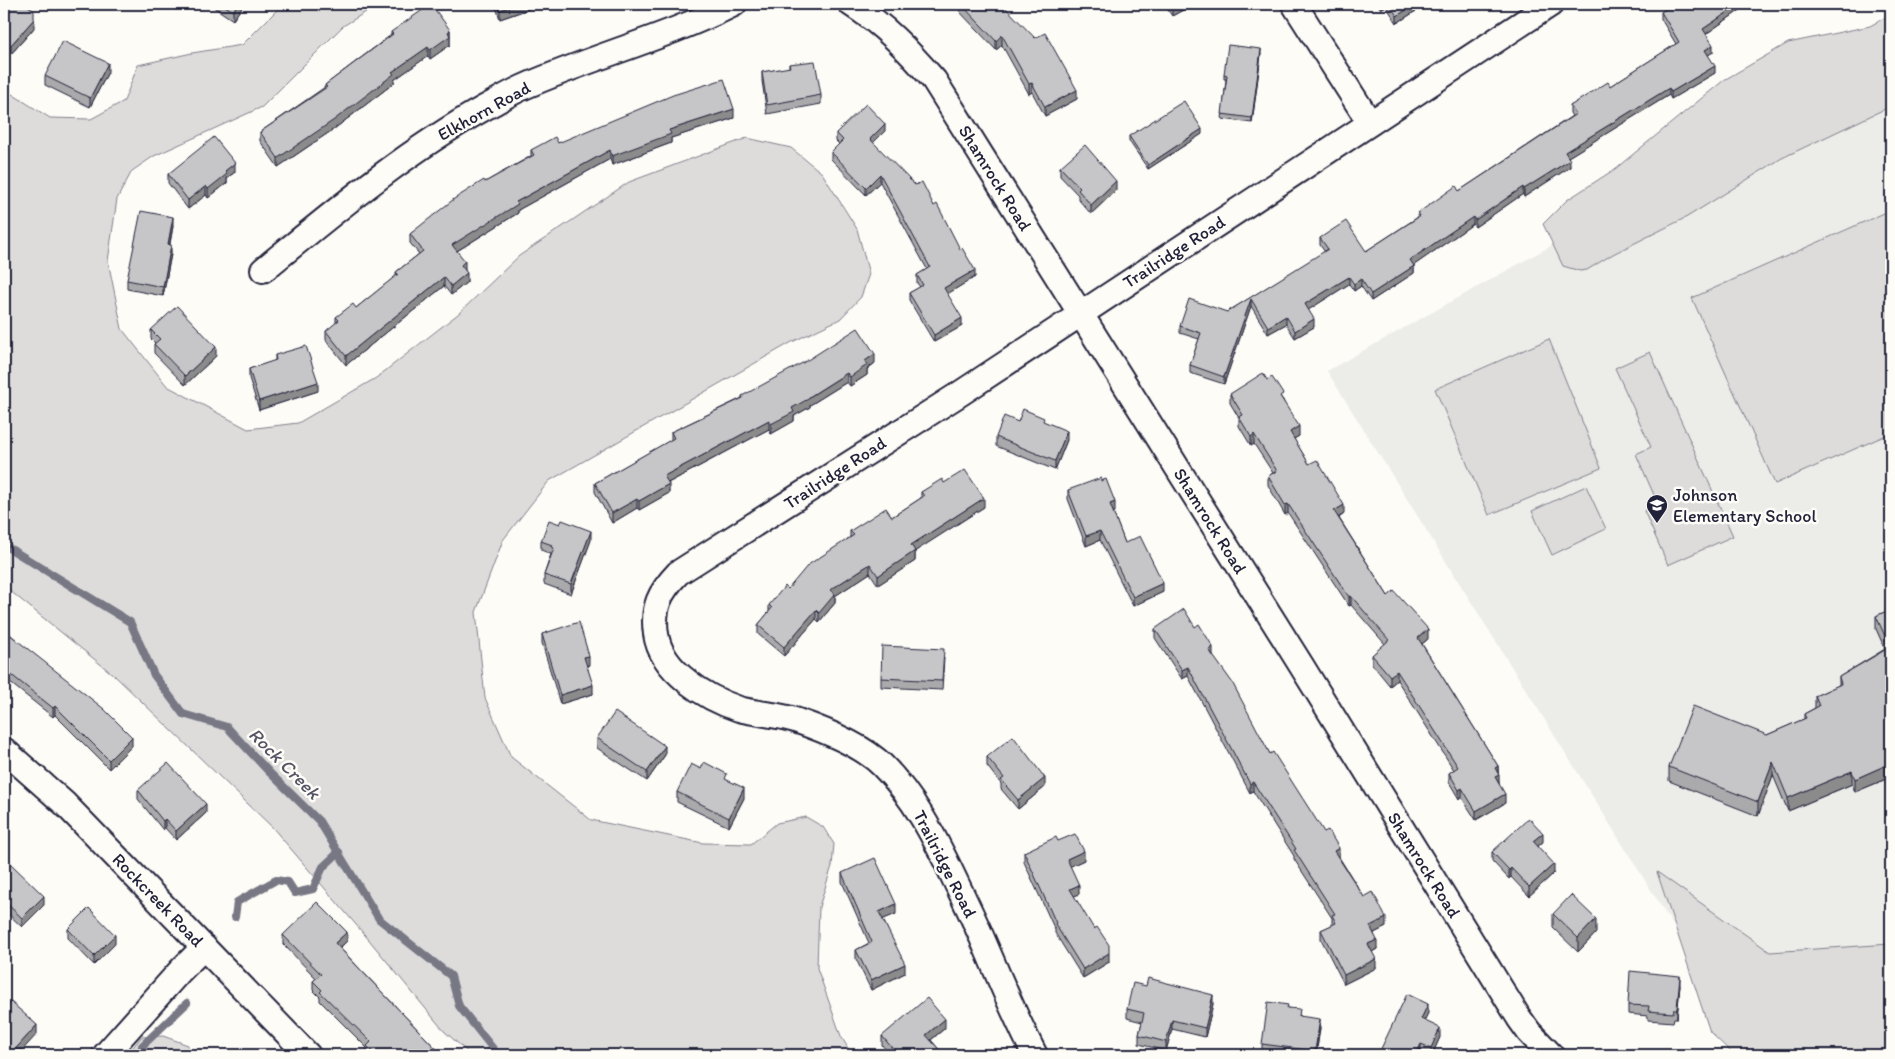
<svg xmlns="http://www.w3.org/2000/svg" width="1895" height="1059" font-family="Itim,sans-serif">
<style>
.built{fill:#ecece9}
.green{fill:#dddcdb;stroke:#807f8b}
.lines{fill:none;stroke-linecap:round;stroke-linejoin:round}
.stream{stroke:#787885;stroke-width:8}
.street-casing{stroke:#22223b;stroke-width:28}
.street{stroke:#fdfcf7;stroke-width:24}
.wall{fill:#aaaaac;stroke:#22223b}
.shaded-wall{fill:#8b8b8c;stroke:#22223b}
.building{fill:#c6c6c8;stroke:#22223b}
.labels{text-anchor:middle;stroke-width:5;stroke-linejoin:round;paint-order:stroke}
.street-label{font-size:18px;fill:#22223b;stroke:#fdfcf7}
.poi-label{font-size:18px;fill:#22223b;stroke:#fdfcf7;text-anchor:start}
.water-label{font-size:19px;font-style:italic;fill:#545466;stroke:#fdfcf7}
</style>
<rect width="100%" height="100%" fill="#fdfcf7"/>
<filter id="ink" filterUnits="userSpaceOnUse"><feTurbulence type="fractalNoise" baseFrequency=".02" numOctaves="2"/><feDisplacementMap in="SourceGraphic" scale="10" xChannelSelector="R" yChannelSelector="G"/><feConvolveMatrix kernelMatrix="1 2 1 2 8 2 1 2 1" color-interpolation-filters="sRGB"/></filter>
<g filter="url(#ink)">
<polygon class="built" points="1891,56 1891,1055 1754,1055 1327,371"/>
<g class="green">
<polygon points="280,4 379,4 343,26 262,107 154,156 132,171 117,199 108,261 122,329 167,386 248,429 298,423 376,378 458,314 519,256 629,182 747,138 791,148 822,173 857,229 869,274 861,297 840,319 792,342 549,481 503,540 476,612 485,698 511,757 591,820 703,843 751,844 777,823 806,817 823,827 834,844 832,866 819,907 817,968 841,1036 852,1055 471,1055 444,1031 370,941 272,827 115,676 4,586 4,89 50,118 91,119 124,101 138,65 192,53 242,45 278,9"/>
<polygon points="1891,14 1891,106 1782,158 1687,217 1613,254 1587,270 1580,271 1563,266 1543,224 1567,200 1615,169 1724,80 1788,43 1870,26"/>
<polygon points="1891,210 1891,433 1775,484 1692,298"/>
<polygon points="1549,339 1601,468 1489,515 1435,389"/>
<polygon points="1650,352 1733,536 1668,565 1644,511 1658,504 1636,454 1651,447 1615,368"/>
<polygon points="1586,486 1606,529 1552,555 1532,511"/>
<polygon points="1657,872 1770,952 1891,944 1891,1055 1734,1055 1710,1032"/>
<polygon points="163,1036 188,1045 188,1055 130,1055 131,1050 141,1037"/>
</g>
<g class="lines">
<g class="stream">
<polyline points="4,545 130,622 154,675 183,714 227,727 269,772 319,821 379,919 451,976 459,1006 498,1055"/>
<polyline points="235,917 237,902 276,880 288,882 295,893 313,889 323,867 339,852"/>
<polyline points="141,1055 142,1046 187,1003"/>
</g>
<g class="street-casing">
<g id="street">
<path d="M851,4c33,21 57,46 83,76l367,585 218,353 10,14 22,23"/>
<polyline points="1294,4 1370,123"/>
<path d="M263,270c71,-58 142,-118 223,-163 13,-7 26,-15 40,-21 69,-30 141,-49 208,-82"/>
<polyline points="4,750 65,804 308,1055"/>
<polyline points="105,1055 180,971 204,947"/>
<path d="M1035,1055c-20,-38 -36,-78 -53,-117 -9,-21 -19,-41 -29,-62 -19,-40 -39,-79 -71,-111 -20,-20 -61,-36 -87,-45 -18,-6 -38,-6 -56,-11 -33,-11 -78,-38 -83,-75 -4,-27 4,-42 22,-61l283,-180 590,-389"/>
</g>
</g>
<use href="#street" class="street"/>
</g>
<g class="wall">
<polygon points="4,4 34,28 11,54 4,47"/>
<polygon points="209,4 244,4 233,20"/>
<polygon points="495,4 543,4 500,19"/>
<polygon points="960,4 1004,4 1004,6 1077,99 1045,116 1032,92 1029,94 1002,45 996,50 960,12"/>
<polygon points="1164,4 1194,4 1172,16"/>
<polygon points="1377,4 1427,4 1397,23 1386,6 1381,9"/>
<polygon points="1674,4 1755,4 1748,8 1746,6 1706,34 1713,52 1708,55 1715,73 1671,99 1669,95 1568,157 1570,167 1524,197 1523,194 1475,227 1473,224 1414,265 1414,273 1371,301 1361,286 1354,291 1349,284 1308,310 1314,327 1295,338 1286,324 1268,334 1251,306 1224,384 1190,373 1190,365 1199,339 1180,333 1180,326 1227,312 1325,252 1320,245 1320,238 1366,251 1418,217 1418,213 1459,191 1572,116 1570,113 1570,106 1610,86 1676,44 1661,19 1661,12"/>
<polygon points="450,30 450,45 430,59 428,56 394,80 394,83 334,129 278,167 260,141 260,132 325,87 325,85 391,35 391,32"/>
<polygon points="1261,54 1252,123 1222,119 1226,79 1224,79 1224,74"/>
<polygon points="789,64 821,95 821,104 767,114 762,81 762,72 789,68"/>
<polygon points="108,72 90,107 45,85 45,76"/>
<polygon points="734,118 671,138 671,143 612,165 610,159 518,210 518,213 457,251 465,270 467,282 451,295 444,286 346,365 326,340 326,331 336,323 336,317 356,308 396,276 396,272 419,254 410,243 410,234 485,182 531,156 531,150 558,143"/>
<polygon points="885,131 873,143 934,206 975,277 947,294 962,326 934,342 909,300 909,293 920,287 917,283 917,275 927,269 880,182 866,195 831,159 831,152 839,144 836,141 836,133"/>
<polygon points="1202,134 1148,169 1129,141 1129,136"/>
<polygon points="1060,167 1116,190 1091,214 1078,199 1078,195 1060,176"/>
<polygon points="235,172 227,178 227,183 208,198 206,195 188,209 168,183 168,174"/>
<polygon points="173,226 170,244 171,254 163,296 127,289 127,280"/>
<polygon points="151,330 216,356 185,385 154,353 154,344 155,343 151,339"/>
<polygon points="275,355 318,391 259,410 249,378 249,369 275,361"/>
<polygon points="875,363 867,369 867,375 850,386 847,382 810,405 810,407 794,416 794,421 771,434 769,429 668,483 669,493 639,510 637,508 612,523 595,492 595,483 671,440 671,432 742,398 742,396"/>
<polygon points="1267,380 1283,400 1299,436 1294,439 1309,464 1344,514 1339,518 1388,596 1428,639 1422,644 1498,766 1499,784 1505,803 1476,820 1462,798 1459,799 1449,782 1449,773 1454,770 1397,680 1390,686 1372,664 1372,655 1385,644 1351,605 1349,606 1288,513 1285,515 1268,485 1268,476 1273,473 1254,444 1251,446 1239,426 1239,418 1230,403 1230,394"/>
<polygon points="1018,422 1044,422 1067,440 1055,470 996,446 996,437"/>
<polygon points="944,483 984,507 915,551 915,561 878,585 870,573 835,596 835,603 819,622 816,619 784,656 758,634 758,625 769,612 769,605 850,537 850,531 892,517 921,498 921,492"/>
<polygon points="1068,490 1115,512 1113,512 1125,543 1163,592 1133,606 1100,540 1086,546 1068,499"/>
<polygon points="591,540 571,594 544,584 544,575 551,554 541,550 541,541"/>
<polygon points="1891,609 1891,777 1855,792 1852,784 1788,811 1773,775 1758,816 1669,781 1669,767 1767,735 1804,719 1804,714 1815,708 1815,696 1839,685 1839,677 1885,649 1876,629 1876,616"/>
<polygon points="4,627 10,634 132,746 109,769 55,715 53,717 4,678"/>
<polygon points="1155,629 1213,656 1270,754 1339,857 1364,897 1386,927 1374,933 1377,949 1372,952 1376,968 1344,984 1321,939 1321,930 1332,925 1332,918 1294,859 1294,856 1253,791 1250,793 1188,676 1182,679 1155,638"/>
<polygon points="542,634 589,665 587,665 593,694 560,704 542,643"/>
<polygon points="944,658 942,690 881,687 881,678"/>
<polygon points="597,738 665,755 647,781 597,748"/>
<polygon points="987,757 1045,787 1018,809 1001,789 1001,784 987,766"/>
<polygon points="727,780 744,798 729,827 677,802 677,792"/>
<polygon points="138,790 206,813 176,840 165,828 163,830 138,799"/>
<polygon points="1058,841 1084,860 1070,866 1079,894 1074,896 1109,962 1083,978 1055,933 1055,930 1024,862 1024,852"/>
<polygon points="1543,842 1538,846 1554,873 1529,896 1511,877 1509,879 1492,861 1492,852"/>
<polygon points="4,861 44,905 22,927 4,910"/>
<polygon points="842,873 896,914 883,919 905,973 871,990 856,959 856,950 869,943 842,882"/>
<polygon points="1553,914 1596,933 1578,952 1553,928"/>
<polygon points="68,929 115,944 94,965 68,938"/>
<polygon points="283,935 347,941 340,948 442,1055 367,1055 367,1048 320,1001 320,997 313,990 313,981 316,978 283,944"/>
<polygon points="1680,985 1677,1018 1674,1018 1673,1022 1648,1020 1648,1016 1628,1014 1628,1005"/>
<polygon points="1213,1004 1205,1037 1172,1029 1166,1051 1139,1044 1139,1035 1142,1022 1127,1018 1127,1009"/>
<polygon points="1288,1008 1300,1016 1320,1028 1316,1055 1280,1055 1262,1053 1262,1044"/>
<polygon points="1428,1013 1424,1020 1440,1037 1432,1055 1426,1055 1421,1053 1378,1055"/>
<polygon points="945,1028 931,1040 944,1055 890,1055 882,1045 882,1036"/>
</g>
<g class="shaded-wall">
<polygon points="238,4 244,4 233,20 233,11"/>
<polygon points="517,4 543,4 500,19 500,10"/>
<polygon points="1178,4 1194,4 1172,16 1172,7"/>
<polygon points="1360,4 1367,4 1360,8"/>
<polygon points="1381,4 1386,4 1386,6 1381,9"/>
<polygon points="1415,4 1427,4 1397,23 1397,16"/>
<polygon points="1740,4 1746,4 1746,6 1703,36 1703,29"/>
<polygon points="1748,4 1755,4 1748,8"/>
<polygon points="34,19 34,28 11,54 11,45"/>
<polygon points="450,30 450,45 430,59 430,50"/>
<polygon points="1002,35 1002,45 996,50 996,41"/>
<polygon points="1713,45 1713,52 1705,57 1705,50"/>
<polygon points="428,47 428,56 394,80 394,83 334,129 278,167 278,158 392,72"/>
<polygon points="1261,49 1261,54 1252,123 1252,118"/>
<polygon points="108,63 108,72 90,107 90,98"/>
<polygon points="1715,66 1715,73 1671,99 1671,92"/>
<polygon points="1032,83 1032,92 1029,94 1029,84"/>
<polygon points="1669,88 1669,95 1565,159 1565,152"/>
<polygon points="1077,90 1077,99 1045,116 1045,107"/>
<polygon points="734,109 734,118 671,138 671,143 612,165 612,156 669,130"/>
<polygon points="885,124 885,131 870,146 870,139"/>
<polygon points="1202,129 1202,134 1148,169 1148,165"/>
<polygon points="610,150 610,159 518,210 518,213 452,254 452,245 516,202"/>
<polygon points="1570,160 1570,167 1524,197 1524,189"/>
<polygon points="235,163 235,172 227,178 227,183 208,198 208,189 225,171"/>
<polygon points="880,174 880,182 866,195 866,188"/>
<polygon points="1116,181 1116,190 1091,214 1091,205"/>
<polygon points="206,186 206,195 188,209 188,200"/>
<polygon points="1523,187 1523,194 1475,227 1475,220"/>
<polygon points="173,217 173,226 168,253 168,244"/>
<polygon points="1473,217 1473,224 1410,268 1410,260"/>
<polygon points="171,245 171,254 163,296 163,287"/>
<polygon points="465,261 465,270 461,265"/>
<polygon points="1414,266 1414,273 1371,301 1371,294"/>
<polygon points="975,270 975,277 944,296 944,288"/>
<polygon points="467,273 467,282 451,295 451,286"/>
<polygon points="444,277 444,286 346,365 346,356"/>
<polygon points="1349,277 1349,284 1305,312 1305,304"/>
<polygon points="1361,279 1361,286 1354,291 1354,284"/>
<polygon points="1251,299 1251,306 1224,384 1224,377"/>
<polygon points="1286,316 1286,324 1268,334 1268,327"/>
<polygon points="962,318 962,326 934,342 934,335"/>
<polygon points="1314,319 1314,327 1295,338 1295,331"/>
<polygon points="216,347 216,356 185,385 185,376"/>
<polygon points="875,354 875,363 867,369 867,375 850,386 850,377 865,361"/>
<polygon points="847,373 847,382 810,405 810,407 794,416 794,421 771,434 771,424 792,408"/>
<polygon points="318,382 318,391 259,410 259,401"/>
<polygon points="769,420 769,429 664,485 664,476"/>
<polygon points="1299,426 1299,436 1290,441 1290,432"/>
<polygon points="1067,431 1067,440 1055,470 1055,461"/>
<polygon points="1254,434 1254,444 1251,446 1251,437"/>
<polygon points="669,484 669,493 639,510 639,501"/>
<polygon points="984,498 984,507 911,554 911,545"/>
<polygon points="637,499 637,508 612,523 612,513"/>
<polygon points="1115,502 1115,512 1110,513 1110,504"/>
<polygon points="1288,504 1288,513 1285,515 1285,505"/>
<polygon points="1344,505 1344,514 1334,520 1334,511"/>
<polygon points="591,531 591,540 571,594 571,584"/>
<polygon points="1100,531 1100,540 1086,546 1086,536"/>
<polygon points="915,551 915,561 878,585 878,576"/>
<polygon points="870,564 870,573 835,596 835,603 819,622 819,613 830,590"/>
<polygon points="1163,583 1163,592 1133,606 1133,597"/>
<polygon points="1351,596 1351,605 1349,606 1349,597"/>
<polygon points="816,610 816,619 784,656 784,647"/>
<polygon points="1428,629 1428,639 1418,647 1418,638"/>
<polygon points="1213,647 1213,656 1209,650"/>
<polygon points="589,656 589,665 584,666 584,657"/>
<polygon points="1188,667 1188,676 1182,679 1182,670"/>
<polygon points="1397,671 1397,680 1390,686 1390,676"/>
<polygon points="593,685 593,694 560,704 560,695"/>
<polygon points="55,706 55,715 53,717 53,708"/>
<polygon points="132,737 132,746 109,769 109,760"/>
<polygon points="665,746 665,755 647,781 647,772"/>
<polygon points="1773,762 1773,775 1758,816 1758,802"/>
<polygon points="1891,763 1891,777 1855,792 1855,779"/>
<polygon points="1498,766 1498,775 1495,768"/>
<polygon points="1852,771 1852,784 1788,811 1788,798"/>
<polygon points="1499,775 1499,784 1495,777"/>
<polygon points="1045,778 1045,787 1018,809 1018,800"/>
<polygon points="1253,782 1253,791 1250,793 1250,784"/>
<polygon points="744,788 744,798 729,827 729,818"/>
<polygon points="1462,788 1462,798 1459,799 1459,790"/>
<polygon points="1505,794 1505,803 1476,820 1476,811"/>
<polygon points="206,804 206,813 176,840 176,831"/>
<polygon points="165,819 165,828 163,830 163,821"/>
<polygon points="1543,833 1543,842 1533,850 1533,841"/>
<polygon points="1339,848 1339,857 1334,860 1334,851"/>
<polygon points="1084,851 1084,860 1067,868 1067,859"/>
<polygon points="1554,864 1554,873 1529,896 1529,887"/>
<polygon points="1511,868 1511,877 1509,879 1509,870"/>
<polygon points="1079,885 1079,894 1070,898 1070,889"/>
<polygon points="44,896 44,905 22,927 22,918"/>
<polygon points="896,904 896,914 879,921 879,912"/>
<polygon points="1386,918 1386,927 1370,935 1370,926"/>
<polygon points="1596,919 1596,933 1578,952 1578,938"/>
<polygon points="347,932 347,941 335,952 335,943"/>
<polygon points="115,935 115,944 94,965 94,956"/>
<polygon points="1377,940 1377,949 1368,954 1368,944"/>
<polygon points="1109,953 1109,962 1083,978 1083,969"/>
<polygon points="1376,959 1376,968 1344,984 1344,975"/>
<polygon points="905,964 905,973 871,990 871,980"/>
<polygon points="1680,976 1680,985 1677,1018 1677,1009"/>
<polygon points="1213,995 1213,1004 1205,1037 1205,1028"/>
<polygon points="1428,1004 1428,1013 1421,1028 1421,1019"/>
<polygon points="945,1019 945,1028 926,1044 926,1035"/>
<polygon points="1320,1019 1320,1028 1316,1055 1315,1055"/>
<polygon points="1172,1020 1172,1029 1166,1051 1166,1042"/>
<polygon points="37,1025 37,1034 18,1055 10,1055"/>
<polygon points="1440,1028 1440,1037 1432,1055 1431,1055 1431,1048"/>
<polygon points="1421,1044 1421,1053 1420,1055 1416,1055"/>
</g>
<g class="building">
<polygon points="4,4 26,4 34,11 34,19 11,45 4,38"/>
<polygon points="222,4 238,4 233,11"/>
<polygon points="431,4 450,30 448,32 450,36 430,50 428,47 392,72 394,74 334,120 278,158 260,132 327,87 325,85 393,34 391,32"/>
<polygon points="498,4 517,4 500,10"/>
<polygon points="961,4 1002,4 1035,38 1045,33 1077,90 1045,107 1032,83 1029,84 1002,35 996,41"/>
<polygon points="1170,4 1178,4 1172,7"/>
<polygon points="1389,4 1415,4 1397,16"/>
<polygon points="1674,4 1740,4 1703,29 1713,45 1705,50 1715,66 1671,92 1669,88 1565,152 1570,160 1524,189 1523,187 1475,220 1473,217 1410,260 1414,266 1371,294 1361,279 1354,284 1349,277 1305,304 1314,319 1295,331 1286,316 1268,327 1251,299 1224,377 1190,365 1201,333 1180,326 1189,299 1227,312 1328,249 1320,238 1346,221 1366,251 1420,216 1418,213 1456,186 1459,191 1576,114 1570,106 1608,82 1610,86 1679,42 1661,12"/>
<polygon points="63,41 108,63 90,98 45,76"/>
<polygon points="1228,45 1261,49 1252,118 1222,114 1227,75 1224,74"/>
<polygon points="815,61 821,95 767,105 762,72 790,67 789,64"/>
<polygon points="724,79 734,109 669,130 671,134 612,156 610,150 516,202 518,204 452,245 465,261 461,265 467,273 451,286 444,277 346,356 326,331 339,320 336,317 353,304 356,308 398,274 396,272 423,251 410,234 454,199 484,180 485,182 534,155 531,150 555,137 558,143 673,95"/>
<polygon points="1184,101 1202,129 1148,165 1129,136"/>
<polygon points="866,104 885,124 870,139 915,185 922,182 934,206 937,204 960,249 962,248 975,270 944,288 962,318 934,335 909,293 923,285 917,275 930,267 880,174 866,188 831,152 843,140 836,133"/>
<polygon points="214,137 235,163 225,171 227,174 208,189 206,186 188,200 168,174"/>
<polygon points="1085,145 1116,181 1091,205 1078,190 1080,188 1060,167"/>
<polygon points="141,211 173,217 168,244 171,245 163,287 127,280"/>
<polygon points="177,306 216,347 185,376 154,344 160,339 151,330"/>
<polygon points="858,328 875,354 865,361 867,365 850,377 847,373 809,397 810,398 792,408 794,412 771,424 769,420 664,476 669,484 639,501 637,499 612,513 595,483 674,438 671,432 743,398 742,396 806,361"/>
<polygon points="306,346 318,382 259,401 249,369 276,360 275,355"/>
<polygon points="1263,373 1267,380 1272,377 1283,394 1280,396 1299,426 1290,432 1309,464 1317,460 1344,505 1334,511 1388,596 1394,591 1428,629 1418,638 1498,766 1495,768 1499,775 1495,777 1505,794 1476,811 1462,788 1459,790 1449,773 1458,767 1397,671 1390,676 1372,655 1389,640 1351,596 1349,597 1288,504 1285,505 1268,476 1277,471 1254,434 1251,437 1239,417 1243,415 1230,394"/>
<polygon points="1023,409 1044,418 1043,421 1067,431 1055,461 996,437 1004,416 1018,422"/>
<polygon points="965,470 984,498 911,545 915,551 878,576 870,564 830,590 835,594 819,613 816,610 784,647 758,625 772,608 769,605 785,586 788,589 808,565 854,535 850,531 886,508 892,517 924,496 921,492 942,479 944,483"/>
<polygon points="1101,478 1101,481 1106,479 1115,502 1110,504 1125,543 1140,536 1163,583 1133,597 1100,531 1086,536 1068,490"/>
<polygon points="549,520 560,524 562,520 591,531 571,584 544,575 554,548 551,547 552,545 541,541"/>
<polygon points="1184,609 1195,627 1199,624 1213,647 1209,650 1232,682 1270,754 1273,752 1324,832 1328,830 1339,848 1334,851 1364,897 1373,892 1386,918 1370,926 1377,940 1368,944 1376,959 1344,975 1321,930 1336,923 1332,915 1335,914 1294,850 1296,849 1253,782 1250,784 1188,667 1182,670 1155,629"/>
<polygon points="1891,609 1891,763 1855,779 1852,771 1788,798 1773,762 1758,802 1669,767 1693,706 1767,735 1806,718 1804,714 1819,706 1815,696 1841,684 1839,677 1890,647 1876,616"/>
<polygon points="579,622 589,656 584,657 593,685 560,695 542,634"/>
<polygon points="4,627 10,632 9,634 104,709 132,737 109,760 55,706 53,708 4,669"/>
<polygon points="882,646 944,649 942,681 881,678"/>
<polygon points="615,712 665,746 647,772 597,738"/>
<polygon points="1013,736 1045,778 1018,800 1001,780 1004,778 987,757"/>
<polygon points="704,762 727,774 725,779 744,788 729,818 677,792 691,764 701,769"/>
<polygon points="168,763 206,804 176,831 165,819 163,821 138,790"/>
<polygon points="1529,818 1543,833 1533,841 1554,864 1529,887 1511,868 1509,870 1492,852"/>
<polygon points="1075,834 1084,851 1067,859 1079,885 1070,889 1094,929 1097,927 1109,945 1109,953 1083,969 1055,924 1056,923 1024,852 1056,837 1058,841"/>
<polygon points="875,858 896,904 879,912 905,964 871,980 856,950 872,942 842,873"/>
<polygon points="4,861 7,864 9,862 44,896 22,918 4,901"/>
<polygon points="1571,895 1596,919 1578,938 1553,914"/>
<polygon points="317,902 347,932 335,943 442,1055 376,1055 367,1046 371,1042 320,992 322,990 313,981 321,974 283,935"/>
<polygon points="89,908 115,935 94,956 68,929"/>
<polygon points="1630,971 1680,976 1677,1009 1674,1009 1673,1013 1648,1011 1649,1006 1628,1005"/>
<polygon points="1148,978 1213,995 1205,1028 1172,1020 1166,1042 1139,1035 1144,1013 1127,1009 1133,983 1146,986"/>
<polygon points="1407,994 1428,1004 1421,1019 1440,1028 1431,1048 1421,1044 1416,1055 1378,1055"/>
<polygon points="927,998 945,1019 926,1035 944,1055 898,1055 882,1036"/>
<polygon points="11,1002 37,1025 10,1055 4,1055 4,1010"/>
<polygon points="1268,1002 1288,1005 1287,1008 1300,1009 1299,1016 1320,1019 1315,1051 1262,1044"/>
<polygon points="211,1052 214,1055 208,1055"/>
</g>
</g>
<defs>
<g id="school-pin" transform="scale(1.125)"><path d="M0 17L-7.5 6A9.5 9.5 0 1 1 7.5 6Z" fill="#22223b" stroke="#fdfcf7"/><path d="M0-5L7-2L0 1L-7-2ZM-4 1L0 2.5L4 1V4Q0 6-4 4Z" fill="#fff"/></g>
</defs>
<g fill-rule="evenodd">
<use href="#school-pin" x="1657" y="505"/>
</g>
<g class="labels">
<g class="street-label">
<text transform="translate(484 111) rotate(-29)" y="6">Elkhorn Road</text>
<text transform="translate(995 178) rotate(58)" y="6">Shamrock Road</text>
<text transform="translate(1174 252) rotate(-33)" y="6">Trailridge Road</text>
<text transform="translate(835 473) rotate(-33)" y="6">Trailridge Road</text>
<text transform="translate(1210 521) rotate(58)" y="6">Shamrock Road</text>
<text transform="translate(945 864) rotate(63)" y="6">Trailridge Road</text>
<text transform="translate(1424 865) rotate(58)" y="6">Shamrock Road</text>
<text transform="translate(158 900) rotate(46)" y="6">Rockcreek Road</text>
</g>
<g class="poi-label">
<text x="1673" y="501">Johnson<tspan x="1673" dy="21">Elementary School</tspan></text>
</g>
<g class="water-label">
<text transform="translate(285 763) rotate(45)" y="7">Rock Creek</text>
</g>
</g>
<rect width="1895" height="1059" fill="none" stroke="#fdfcf7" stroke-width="20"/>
<rect x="10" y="10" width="1875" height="1039" fill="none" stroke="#22223b" stroke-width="2" filter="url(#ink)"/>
</svg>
